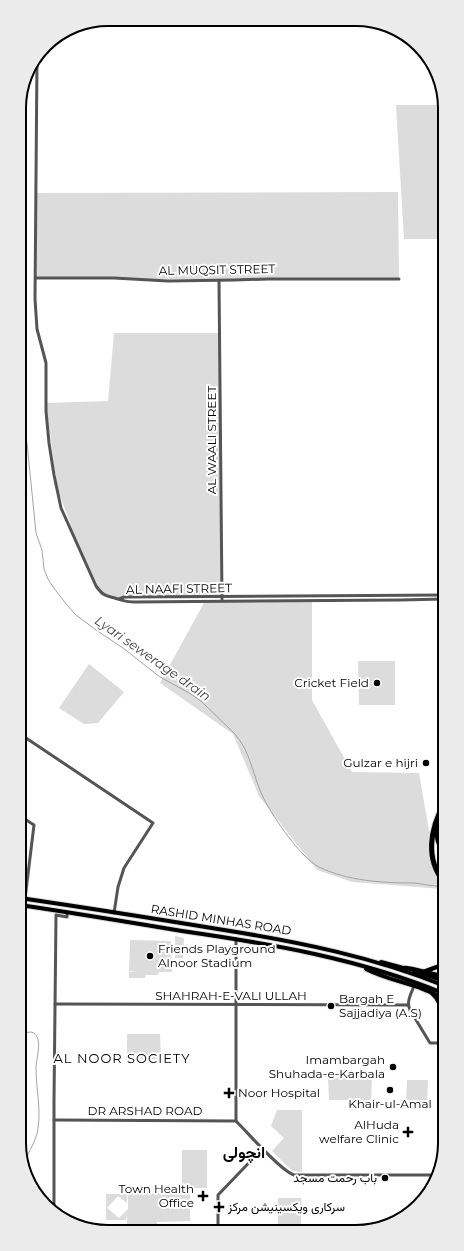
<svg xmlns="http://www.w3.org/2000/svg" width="464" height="1251" font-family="Montserrat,Vazirmatn,sans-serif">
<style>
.green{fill:#dcdcdc}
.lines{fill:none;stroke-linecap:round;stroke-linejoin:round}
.stream{stroke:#a3a3a3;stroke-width:1}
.primary-casing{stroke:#dbdbdb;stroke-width:6}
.trunk-casing{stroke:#dbdbdb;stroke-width:6}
.motorway-casing{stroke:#dbdbdb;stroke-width:7}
.tertiary{stroke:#555;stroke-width:3}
.primary{stroke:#000;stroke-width:4}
.trunk{stroke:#000;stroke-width:4.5}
.motorway{stroke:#000;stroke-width:5}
.poi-dot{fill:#000;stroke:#fff;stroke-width:1.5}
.labels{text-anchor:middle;stroke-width:4;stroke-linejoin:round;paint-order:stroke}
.street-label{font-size:12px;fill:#000;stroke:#fff}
.poi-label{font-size:12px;fill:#000;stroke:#fff;text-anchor:end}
.water-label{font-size:13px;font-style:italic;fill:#444;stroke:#fff}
.neighbourhood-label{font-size:13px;letter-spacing:1px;fill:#000;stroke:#fff}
.district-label{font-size:16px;font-weight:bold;fill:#000;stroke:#fff}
.rim{fill:none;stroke:#000;stroke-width:2}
</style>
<rect width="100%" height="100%" fill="#fff"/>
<g class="green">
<polygon points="396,105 443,105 443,239 404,239"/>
<polygon points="398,192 399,279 36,279 36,193"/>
<polygon points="114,333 220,333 222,597 113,598 100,595 77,543 57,487 46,403 108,401"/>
<polygon points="205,601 312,601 312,700 352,772 419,773 431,842 442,889 352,882 317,870 259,796 233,734 160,683"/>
<polygon points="358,661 395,661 395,705 359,705"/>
<polygon points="89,664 124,692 98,723 84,724 59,708"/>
<polygon points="175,936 184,938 183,958 175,958"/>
<polygon points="130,940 171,941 172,972 159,972 158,975 145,975 145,978 129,978 129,972 137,972 129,971"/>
<polygon points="127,1034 160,1034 161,1059 127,1060"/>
<polygon points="328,1078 372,1078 371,1100 329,1100"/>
<polygon points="407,1080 428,1080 427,1101 406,1100"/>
<polygon points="277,1110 302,1110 302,1172 292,1171 272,1151 284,1138 271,1126"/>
<rect x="182" y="1150" width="25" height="38"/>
<polygon points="128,1193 190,1194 190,1221 157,1222 157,1230 127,1230 127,1213 126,1220 106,1220 106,1194 127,1194 127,1203 118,1196 107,1208 119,1218 128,1209"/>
<rect x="278" y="1198" width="23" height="32"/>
</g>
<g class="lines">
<g class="stream">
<path d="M20,413l7,30 9,90 6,17 2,19 4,10 5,8 14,18 9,10 20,15 27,18 37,29 31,17 11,8 32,31c17,18 19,45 30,66 9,18 37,59 55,68 29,14 64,16 95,16 11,1 20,4 30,3"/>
<path d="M21,1033l10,-1 3,1c9,7 2,25 2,35 0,22 6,44 1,66 -3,11 -10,20 -14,31"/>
</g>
<g class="primary-casing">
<g id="primary">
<path d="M20,898c68,10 137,21 204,32 75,12 150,27 221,56"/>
<path d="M20,905c54,8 108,17 162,26 90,13 179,28 263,63"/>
<polyline points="381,962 407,969"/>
<path d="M366,969c25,13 55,15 79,31"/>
<polyline points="414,971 445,981"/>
</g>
</g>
<g class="trunk-casing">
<g id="trunk">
<polyline points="405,968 412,969 445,977"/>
<polyline points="423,972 445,964"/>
<path d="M432,993c13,11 6,21 13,33"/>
</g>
</g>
<g class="motorway-casing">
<g id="motorway">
<path d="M444,804c-14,25 -19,55 0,78"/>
<path d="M444,817c-9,10 -9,24 0,34"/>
</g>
</g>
<g class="tertiary">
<path d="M37,58l-2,241 2,30 9,34v48l3,32 5,32 7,33 35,78c9,12 10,9 22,13 8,2 7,3 16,3l266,-2 44,-1"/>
<polyline points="36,278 114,278 168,281 234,280 268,279 399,279"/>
<polyline points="219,281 222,599"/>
<polyline points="119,599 124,597 444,595"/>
<polyline points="20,734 153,823 124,868 118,887 114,913"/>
<polyline points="20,816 34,825 25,899"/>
<path d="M236,939v182c12,12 45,50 58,54h140"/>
<path d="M414,986c-3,8 -8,16 -4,24l20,33h15"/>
<polyline points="55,1004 408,1005"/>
<polyline points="54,1120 236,1121"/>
<polyline points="54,1211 54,1101 56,915 67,917 67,912"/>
<polyline points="218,1230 218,1195 263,1148"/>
</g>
<use href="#primary" class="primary"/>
<use href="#trunk" class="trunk"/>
<use href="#motorway" class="motorway"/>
</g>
<g class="poi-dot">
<circle cx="377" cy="683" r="4"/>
<circle cx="426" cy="763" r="4"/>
<circle cx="150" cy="956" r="4"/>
<circle cx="331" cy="1006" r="4"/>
<circle cx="393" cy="1067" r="4"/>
<circle cx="390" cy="1090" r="4"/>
<path d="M227 1087h4v4h4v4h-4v4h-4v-4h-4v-4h4z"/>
<path d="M406 1126h4v4h4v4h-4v4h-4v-4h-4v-4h4z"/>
<circle cx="385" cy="1178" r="4"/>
<path d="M201 1190h4v4h4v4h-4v4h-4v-4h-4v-4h4z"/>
<path d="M217 1201h4v4h4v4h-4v4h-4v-4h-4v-4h4z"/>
</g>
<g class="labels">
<g class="street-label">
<text transform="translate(217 270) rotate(-1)" y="4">AL MUQSIT STREET</text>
<text transform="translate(212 440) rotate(-90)" y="4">AL WAALI STREET</text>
<text transform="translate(179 589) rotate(-1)" y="4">AL NAAFI STREET</text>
<text transform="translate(221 920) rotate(9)" y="4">RASHID MINHAS ROAD</text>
<text x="231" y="1000">SHAHRAH-E-VALI ULLAH</text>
<text x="145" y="1115">DR ARSHAD ROAD</text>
</g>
<g class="poi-label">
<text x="369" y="687">Cricket Field</text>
<text x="418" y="767">Gulzar e hijri</text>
<text x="158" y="953" text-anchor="start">Friends Playground<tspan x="158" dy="14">Alnoor Stadium</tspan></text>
<text x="339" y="1003" text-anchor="start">Bargah E<tspan x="339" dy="14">Sajjadiya (A.S)</tspan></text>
<text x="385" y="1064">Imambargah<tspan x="385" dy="14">Shuhada-e-Karbala</tspan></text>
<text x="238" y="1097" text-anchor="start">Noor Hospital</text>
<text x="390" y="1108" text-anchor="middle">Khair-ul-Amal</text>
<text x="399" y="1129">AlHuda<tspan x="399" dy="14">welfare Clinic</tspan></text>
<text x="377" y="1182">باب رحمت مسجد</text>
<text x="194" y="1193">Town Health<tspan x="194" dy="14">Office</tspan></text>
<text x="228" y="1211" text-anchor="start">سرکاری ویکسینیشن مرکز</text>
</g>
<g class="water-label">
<text transform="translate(153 658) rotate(35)" y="5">Lyari sewerage drain</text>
</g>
<g class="neighbourhood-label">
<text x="122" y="1063">AL NOOR SOCIETY</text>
</g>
<g class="district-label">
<text x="244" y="1158">انچولی</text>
</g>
</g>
<path d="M0 0H464V1251H0ZM108 26H356A82 82 0 0 1 438 108V1143A82 82 0 0 1 356 1225H108A82 82 0 0 1 26 1143V108A82 82 0 0 1 108 26Z" fill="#ebebeb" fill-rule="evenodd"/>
<path class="rim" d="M108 26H356A82 82 0 0 1 438 108V1143A82 82 0 0 1 356 1225H108A82 82 0 0 1 26 1143V108A82 82 0 0 1 108 26Z"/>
</svg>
